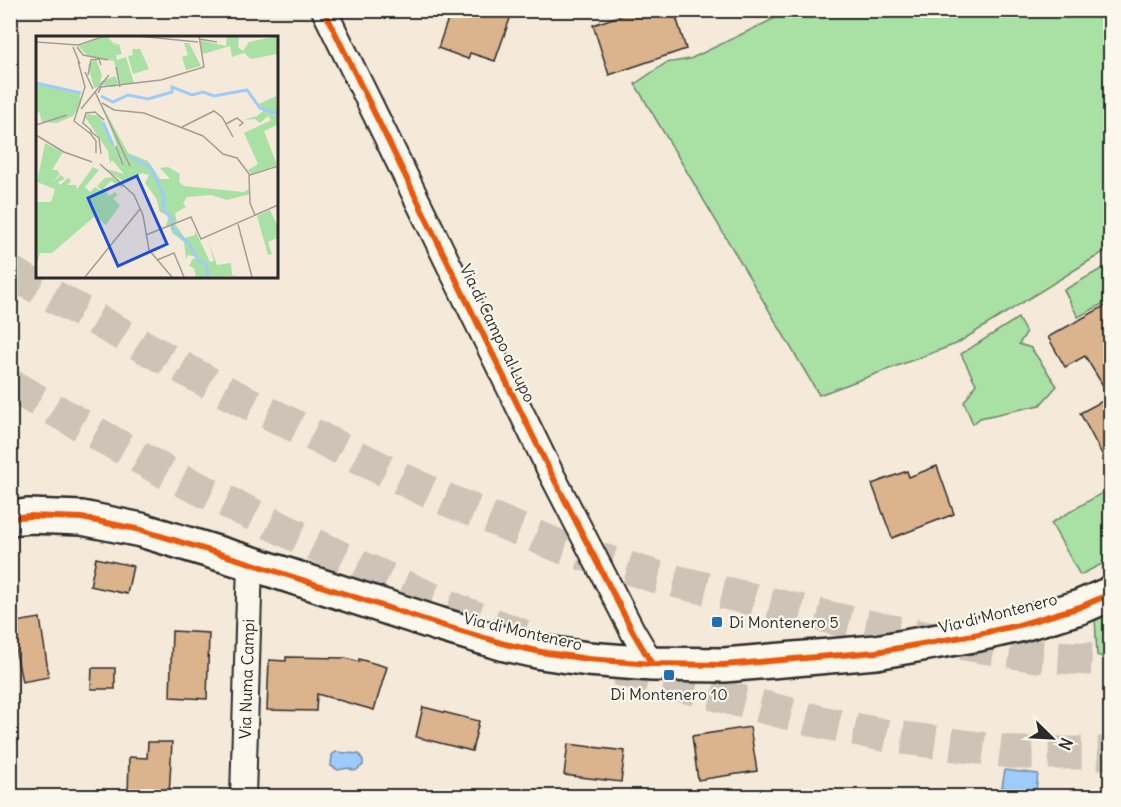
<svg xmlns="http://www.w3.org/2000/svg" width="1121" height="807" font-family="Delius,sans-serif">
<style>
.green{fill:#a9e0a4;stroke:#6a8668;stroke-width:1.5}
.water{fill:#9ecbf9;stroke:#708ba7;stroke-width:1.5}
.building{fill:#dbb38c;stroke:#2b2b2b;stroke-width:1.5}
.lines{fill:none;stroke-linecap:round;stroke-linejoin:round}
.highway-tunnel{stroke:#cdc3b6;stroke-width:33;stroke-dasharray:33 16;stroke-linecap:butt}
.street-casing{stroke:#2b2b2b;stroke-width:28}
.secondary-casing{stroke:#2b2b2b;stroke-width:38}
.street{stroke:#fbf7ec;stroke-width:24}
.secondary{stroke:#fbf7ec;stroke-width:33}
.cycleway-casing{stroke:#fbf7ec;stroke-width:10}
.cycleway{stroke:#e8590c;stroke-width:6}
.poi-dot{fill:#1f6fb2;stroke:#fbf7ec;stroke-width:2}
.labels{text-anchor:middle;stroke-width:4.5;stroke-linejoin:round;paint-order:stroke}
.street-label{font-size:16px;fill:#2b2b2b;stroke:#fbf7ec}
.poi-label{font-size:16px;fill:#2b2b2b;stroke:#fbf7ec;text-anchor:start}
.inset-river{fill:none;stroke:#9ecbf9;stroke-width:3}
.inset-road{fill:none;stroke:#a49d93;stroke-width:1.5}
.view{fill:#1d4ed8;fill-opacity:0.15;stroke:#1d4ed8;stroke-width:3}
.inset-edge{fill:none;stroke:#2b2b2b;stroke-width:3}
</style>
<rect width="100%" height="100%" fill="#f5e9d9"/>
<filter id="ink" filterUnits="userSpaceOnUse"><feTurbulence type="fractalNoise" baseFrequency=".0167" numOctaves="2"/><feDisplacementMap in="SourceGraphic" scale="12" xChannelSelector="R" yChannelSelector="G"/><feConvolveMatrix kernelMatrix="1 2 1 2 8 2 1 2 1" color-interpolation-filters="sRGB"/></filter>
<g filter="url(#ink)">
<g class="green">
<polygon points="790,11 1110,11 1110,248 956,344 819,395 635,84 666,63 690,59"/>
<polygon points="1110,264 1110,300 1078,317 1064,290"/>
<polygon points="1018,318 1026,333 1019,344 1031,348 1057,386 1040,405 980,418 973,424 964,402 976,384 961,354"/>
<polygon points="1107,490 1110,497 1110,560 1080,575 1051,523"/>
<polygon points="1110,612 1110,660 1097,655 1095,617"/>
</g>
<g class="water">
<polygon points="336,752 359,754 363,760 363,765 355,771 348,768 338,770 331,766 332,755"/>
<polygon points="1005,770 1038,774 1036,791 1015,789 1012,793 1007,793 1006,788 1002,787"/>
</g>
<g class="building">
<polygon points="451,10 513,10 495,61 470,53 468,59 438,48"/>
<polygon points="636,10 674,10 686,49 609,75 593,25"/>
<polygon points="1110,303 1110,469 1080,413 1110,397 1085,356 1065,367 1048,337"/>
<polygon points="937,466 954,514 892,538 872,484 907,471 909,477"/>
<polygon points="96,558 133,566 127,594 90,586"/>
<polygon points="40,618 49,677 22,682 10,623"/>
<polygon points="172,631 209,633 207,699 170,697"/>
<polygon points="286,657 346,658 359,662 359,659 387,667 374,710 317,694 316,711 267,710 269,660 286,661"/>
<polygon points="92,668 115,668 115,689 91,689"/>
<polygon points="423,707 479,721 472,751 416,737"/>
<polygon points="750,727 757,771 698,780 692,736"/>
<polygon points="148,742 172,742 169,796 128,796 129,757 147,758"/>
<polygon points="568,744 625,751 621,782 564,775"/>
</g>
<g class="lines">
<g class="highway-tunnel">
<polyline points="10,272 220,389 435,495 564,548 657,577 857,624 917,636 1037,656 1110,660"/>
<polyline points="10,385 167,473 365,569 457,610 526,637"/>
<polyline points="617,669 825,723 888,736 1018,753 1110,753"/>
</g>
<g class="street-casing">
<g id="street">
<polyline points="324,10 551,473 633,632 652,664"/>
<path id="s1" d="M243,796l7,-233"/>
</g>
</g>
<g class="secondary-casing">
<polyline id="secondary" points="10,518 29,516 82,518 141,530 250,563 438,624 505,644 541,652 588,659 652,664 724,665 876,652 979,634 1019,625 1080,607 1110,594"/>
</g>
<use href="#street" class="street"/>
<use href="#secondary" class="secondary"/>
<g class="cycleway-casing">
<g id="cycleway">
<polyline points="324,10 551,473 633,632 652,664"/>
<polyline points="10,518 29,516 82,518 141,530 250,563 438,624 505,644 541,652 588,659 652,664 724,665 876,652 979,634 1019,625 1080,607 1110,594"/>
</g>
</g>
<use href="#cycleway" class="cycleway"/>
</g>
</g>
<g class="poi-dot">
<rect x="711" y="616" width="12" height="12" rx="3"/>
<rect x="663" y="669" width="12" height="12" rx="3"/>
</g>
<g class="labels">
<g class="street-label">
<text transform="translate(498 333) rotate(64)" y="6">Via di Campo al Lupo</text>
<text transform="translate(998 613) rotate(-14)" y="6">Via di Montenero</text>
<text transform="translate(523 631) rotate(13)" y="6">Via di Montenero</text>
<text dy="6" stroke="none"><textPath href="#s1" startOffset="117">Via Numa Campi</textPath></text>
</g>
<g class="poi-label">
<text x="729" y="628">Di Montenero 5</text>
<text x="669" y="700" text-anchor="middle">Di Montenero 10</text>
</g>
</g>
<g transform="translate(36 36)">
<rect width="242" height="242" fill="#f5e9d9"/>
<path d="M71,0l6,7 5,-1 -6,3 7,-1 3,10 -6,1 1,5 9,-3 8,26 -13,2 -7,-24 -26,-5 -10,-10zM191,0h12l-1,11 5,4 6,-9 28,-6v18l-26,5 -7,-6 -12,4 -2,-11 -27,8 -4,-14 27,6zM148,7h5l12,23 -15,4 -4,-13 6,-2zM96,13h8l9,20 -16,5 -5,-18 5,-1zM60,23l6,16 -2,7 15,-6 3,6 -3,5 -12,-2 -9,3 -6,-23zM0,47l44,11 1,9 -8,13 -16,7 -15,-1 -3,-10 -3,1zM240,60l1,17 -6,1 6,1v10l-13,6 13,34 -25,9 -4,-4 10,-6 -14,-31 27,-13 -3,-4 -8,7 -5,-4 -11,1 13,-4 7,-6 -5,-6zM66,69l26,48 20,8 12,18h10l-10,-11 8,-1 12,7 -1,8 5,4 60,6 5,-3 1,5 -23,6 -16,-5 -24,2 -4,6 3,4 -11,6 2,9 -11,4 3,-10 -9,-4 -4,-14 -11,-15 4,-8 -7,-2 -16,10 -23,-15 21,6 -12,-14 -2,4 -2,-13 -23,-34 3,-3 12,2 24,49zM9,107l18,9 -11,18h5l3,4 -8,8 9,-7 4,4 -7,3 2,3 8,-7 3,2 -3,5h8l1,4 16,-22 6,3 -14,17 5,5 5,-5 9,5 -7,-6 8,-8 8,-1 11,8 -2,3 -11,-7 -7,7 5,8 6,-4 3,3 -5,4 7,6 -14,20 -11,-9 -43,37h-12l-3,10 -1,-61h15l4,-13 -18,-7zM234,174l7,15v13l-9,4 4,12 -4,1 -11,-39zM139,188l10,14 10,-3v-5l15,32 4,-1 -5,-18 8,22 14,-2 1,12 5,1 -41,1 -2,-9 -5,-2 4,-8 5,3 -1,-4 -9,-2 -2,4 -2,-17 -12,-9 -1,-7z" fill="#a9e0a4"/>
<path class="inset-river" d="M0,47l45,10M65,60l12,6 15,-7 20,4 24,-7v-5l20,8 11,-3 11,4 33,-6 13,18 18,6M67,86l10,23M93,120l22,12 13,29 -1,13 9,9v9l18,17 9,17 7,2 2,13"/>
<path class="inset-road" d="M101,0l61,6M163,3l18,3M0,6l42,3 27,-9M37,11l7,17M41,11l6,8 25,5M42,25l7,26 -11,34 17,13M80,31l4,20M49,36l8,17M52,39l3,-15 8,-1 2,6M59,56l35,74M62,57l3,-6 60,-7 43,-13 -5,-31M66,67l12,7 30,3 59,23 20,18 14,4 13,17 28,-9M45,73l28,-34M190,88l11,-6 6,5 -4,3M0,89l31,-10M146,91l32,-16 8,6 11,20M54,95l9,7 2,16M56,95l-9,-8 3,-10 9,-1 9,8M54,97l6,8v12M0,99l28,17 28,10M80,110l7,19M64,128l34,31 9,20 6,35 23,27M213,139l1,28 5,12M202,188l14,53M110,199l45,-18 10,22 77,-34M121,224l17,-7 10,24M49,241l55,-68"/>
<path class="view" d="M101,140l30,68 -49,22 -30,-68z"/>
<rect width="242" height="242" class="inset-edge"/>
</g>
<rect width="1121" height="807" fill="none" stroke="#fbf7ec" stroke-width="36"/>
<rect x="18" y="18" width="1085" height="771" fill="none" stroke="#2b2b2b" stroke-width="2" filter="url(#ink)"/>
<g transform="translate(1052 738) rotate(114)" stroke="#fbf7ec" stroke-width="4.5" paint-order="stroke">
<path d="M0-4.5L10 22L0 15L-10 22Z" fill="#2b2b2b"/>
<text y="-9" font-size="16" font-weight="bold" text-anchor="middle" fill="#2b2b2b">N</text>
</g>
</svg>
